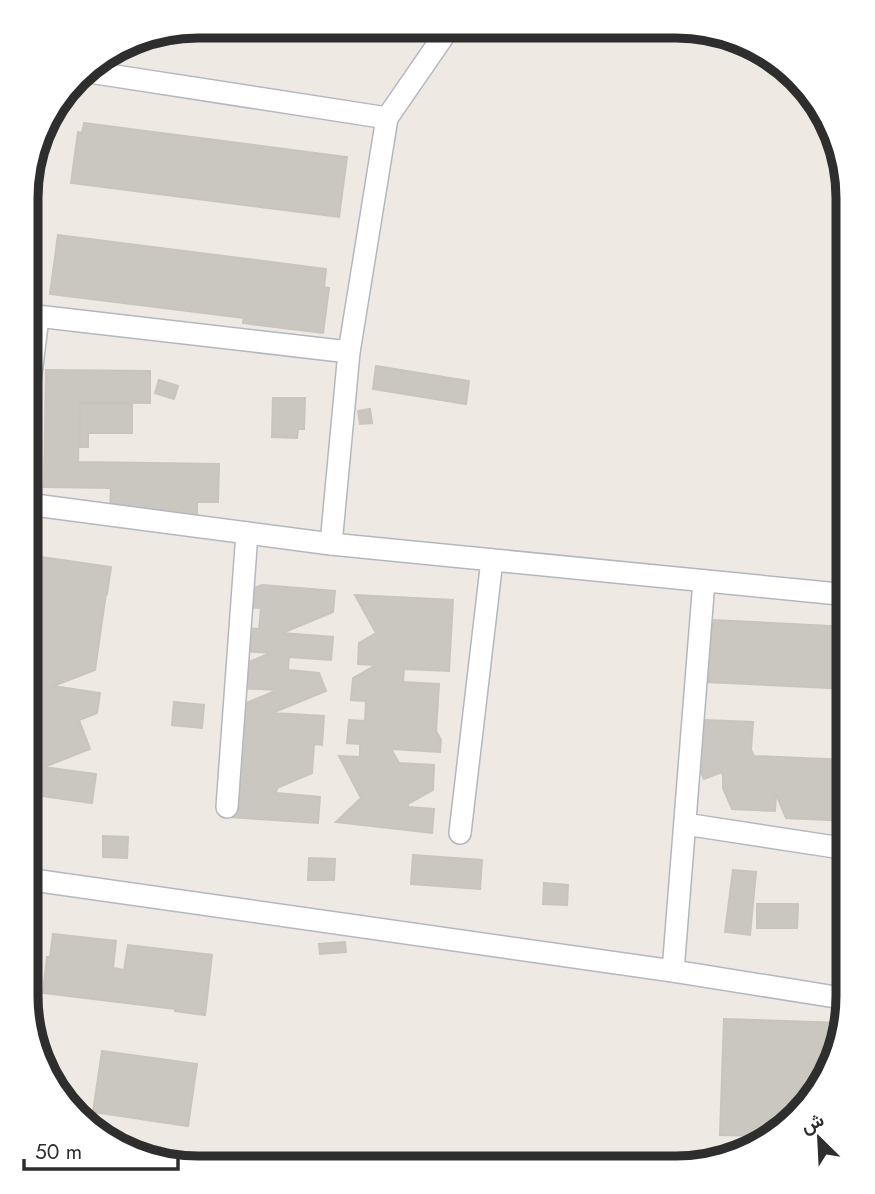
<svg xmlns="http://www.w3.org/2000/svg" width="875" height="1194" font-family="Jost,Vazirmatn,sans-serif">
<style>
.building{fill:#cac7c0;stroke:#c9c5bb;stroke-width:2}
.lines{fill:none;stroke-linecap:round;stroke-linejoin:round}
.minor-casing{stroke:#b5b7c0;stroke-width:24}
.minor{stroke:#fff;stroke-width:21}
.rim{fill:none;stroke:#2e2e2e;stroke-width:9}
</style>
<rect width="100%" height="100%" fill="#eee9e2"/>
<g class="building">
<polygon points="84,123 347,157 339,217 71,183 78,132 82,133"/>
<polygon points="45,126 41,159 34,158"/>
<polygon points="58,235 326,269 324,287 329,288 323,333 243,323 244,318 50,294"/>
<polygon points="376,366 469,381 466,404 373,389"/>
<polygon points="46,370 150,371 150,403 79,402 78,462 219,464 218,502 197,502 197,531 172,531 172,510 110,509 111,488 44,487"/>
<polygon points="159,380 178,386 174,399 155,393"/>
<polygon points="273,398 305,398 304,429 298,429 297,438 272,437"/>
<polygon points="132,403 132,433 88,433 88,447 80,447 80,404"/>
<polygon points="370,409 372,423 360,424 358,411"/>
<polygon points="27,555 111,567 107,594 106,593 95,670 53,686 100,693 97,713 79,720 90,749 44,767 96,774 92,803 27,794 27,642 29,642 31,628 27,628 27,604 33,601 36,585 27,583"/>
<polygon points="262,585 335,591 333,612 282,633 333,637 331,660 289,657 288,670 319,673 326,691 272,713 324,716 322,745 314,744 312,773 277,788 276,793 320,797 318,823 230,817 239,706 278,690 237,688 239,666 271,653 242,651 243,628 259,629 261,608 246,607 247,591"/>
<polygon points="355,595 453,600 449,671 404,669 403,682 439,684 436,731 441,740 440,752 391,749 399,763 434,765 433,790 408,804 408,807 434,809 432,833 336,822 361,798 339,756 360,757 360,744 347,743 349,720 365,721 366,701 351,700 353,678 376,665 358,664 359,643 376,633"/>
<polygon points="713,620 849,627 849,689 706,682 709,627 713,627"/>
<polygon points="174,702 204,705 202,728 172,725"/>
<polygon points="704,720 753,722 751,750 754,756 848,760 848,821 786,818 776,794 775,811 732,809 723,788 723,776 722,772 704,779 695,757 702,754"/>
<polygon points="103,836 128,837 127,858 103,857"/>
<polygon points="413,855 482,860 480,889 411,884"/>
<polygon points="309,858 335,859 334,880 308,880"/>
<polygon points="733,870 756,872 750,935 725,932"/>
<polygon points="544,883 568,885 567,905 543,904"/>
<polygon points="757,904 798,904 797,928 757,928"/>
<polygon points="53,934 116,941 113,968 124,970 128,945 212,955 205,1015 175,1011 175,1009 43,993 47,957 50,957"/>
<polygon points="345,942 346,952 320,954 319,944"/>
<polygon points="724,1019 843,1023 820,1091 765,1140 765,1136 720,1135"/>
<polygon points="102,1051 197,1064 188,1126 93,1112"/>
</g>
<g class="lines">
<g class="minor-casing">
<g id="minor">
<polyline points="83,71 387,118"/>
<polyline points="28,315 349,352"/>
<polyline points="27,407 38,317"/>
<polyline points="27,504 331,544 849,595"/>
<polyline points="331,544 349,352 387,118 447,31"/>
<polyline points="227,807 247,533"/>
<polyline points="685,824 848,849"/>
<polyline points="460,833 492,560"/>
<polyline points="26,879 673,971 848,999"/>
<polyline points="673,971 704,581"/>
</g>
</g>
<use href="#minor" class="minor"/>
</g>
<path d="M0 0H875V1194H0ZM198 38H676A160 160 0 0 1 836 198V996A160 160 0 0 1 676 1156H198A160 160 0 0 1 38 996V198A160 160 0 0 1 198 38Z" fill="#fff" fill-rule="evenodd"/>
<path class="rim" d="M198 38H676A160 160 0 0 1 836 198V996A160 160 0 0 1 676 1156H198A160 160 0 0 1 38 996V198A160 160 0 0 1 198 38Z"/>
<g transform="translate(819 1138) rotate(336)" stroke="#ffffff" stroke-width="5" paint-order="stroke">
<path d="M0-5L12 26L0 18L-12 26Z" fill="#2e2e2e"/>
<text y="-10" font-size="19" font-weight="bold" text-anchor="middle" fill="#2e2e2e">ش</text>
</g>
<path d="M24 1159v10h154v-10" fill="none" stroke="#2e2e2e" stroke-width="3.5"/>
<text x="35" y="1159" font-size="21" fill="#2e2e2e" stroke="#ffffff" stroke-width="5" paint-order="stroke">50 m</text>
</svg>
